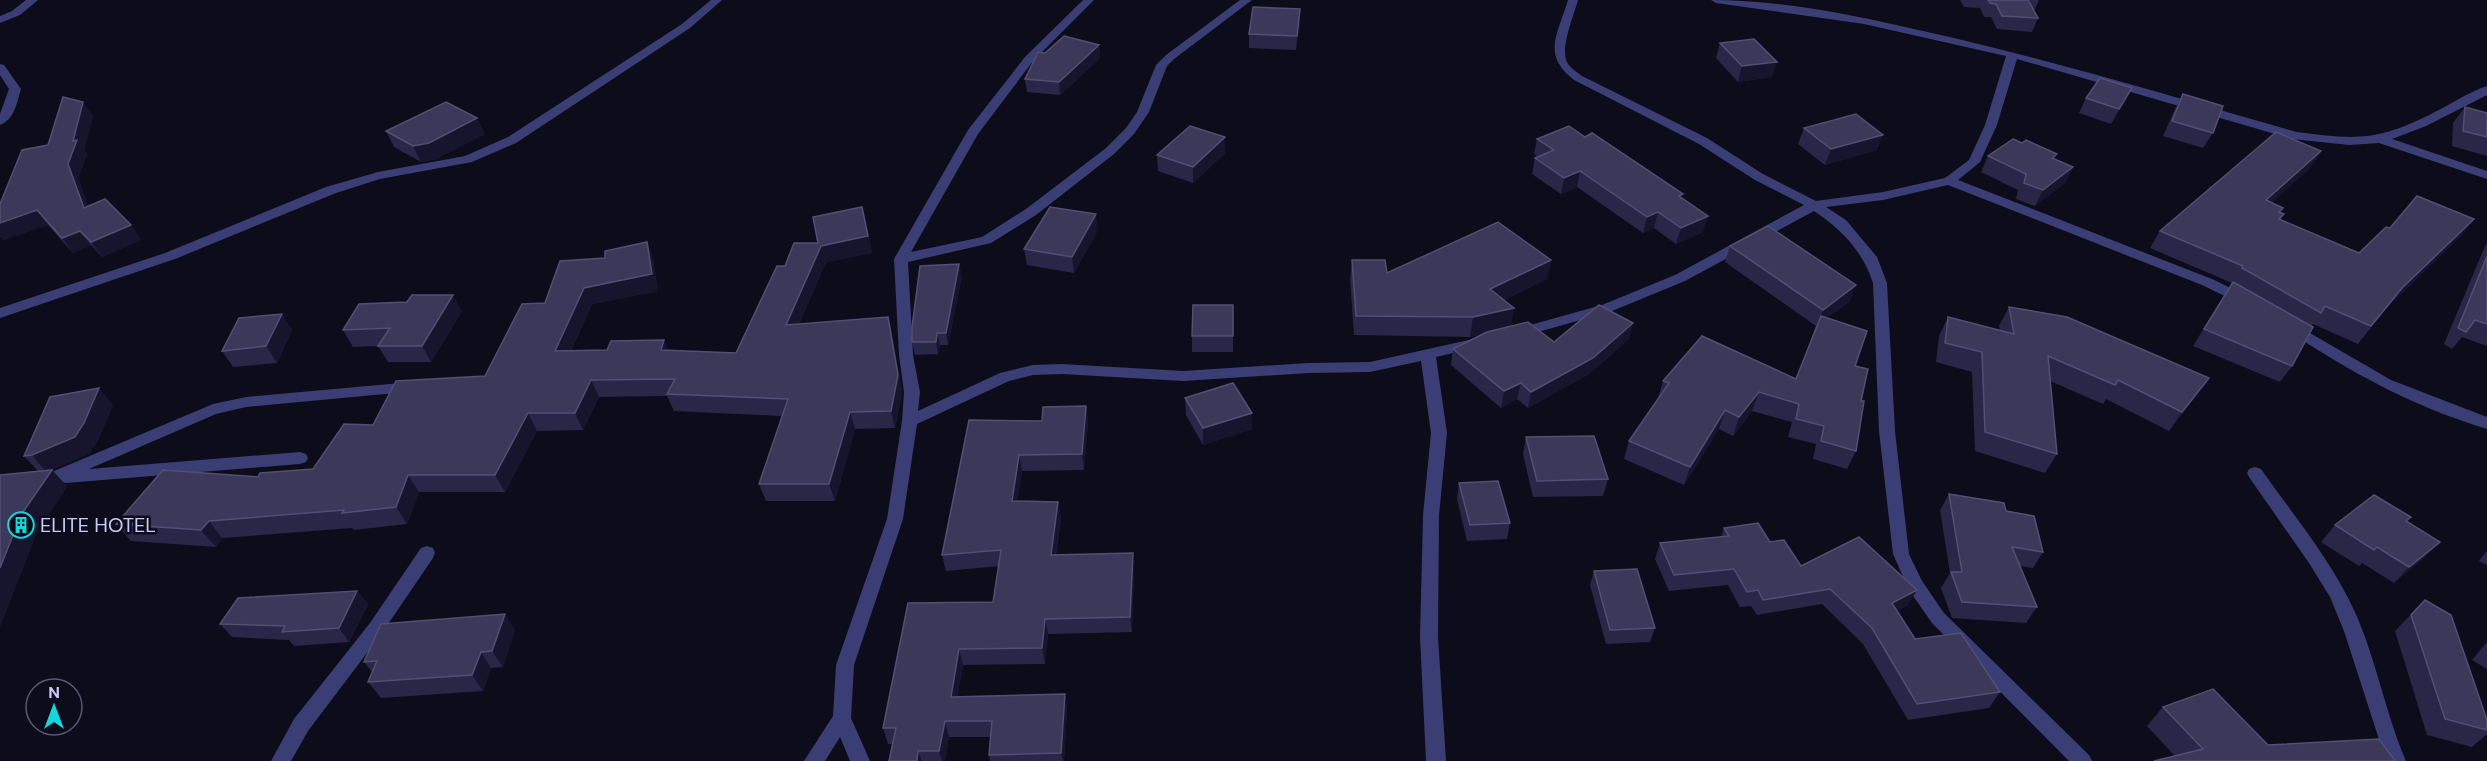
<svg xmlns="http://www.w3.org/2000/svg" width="2487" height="761" font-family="'DM Sans',sans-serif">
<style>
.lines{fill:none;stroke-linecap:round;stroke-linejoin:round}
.minor{fill:#3b3e74;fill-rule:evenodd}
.wall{fill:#2a2647}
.shaded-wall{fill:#17142d}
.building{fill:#3c385a;stroke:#524f73;stroke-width:1.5}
.labels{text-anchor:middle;stroke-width:5;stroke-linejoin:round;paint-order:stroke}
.poi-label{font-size:20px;fill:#cccafa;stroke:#0d0c1a;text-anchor:start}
</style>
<rect width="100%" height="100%" fill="#0d0c1a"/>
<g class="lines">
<g class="minor">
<polygon points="26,0 38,0 20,15 0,23 0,16 12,11"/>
<polygon points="711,0 722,0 690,28 516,143 472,162 380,179 336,193 175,259 0,318 0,308 165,253 326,187 378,172 465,156 508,137 682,24"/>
<polygon points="1083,0 1094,0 1033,61 978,134 911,252 982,237 1026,209 1106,148 1126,128 1137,112 1156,65 1166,55 1240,0 1252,0 1174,59 1167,66 1149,112 1134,134 1114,154 1036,215 991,243 908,262 913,355 920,392 918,411 1000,373 1033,365 1062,364 1183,371 1309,363 1370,362 1473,339 1478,341 1480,344 1478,347 1436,357 1447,433 1439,515 1438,637 1446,761 1426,761 1420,637 1423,515 1431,433 1421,361 1370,372 1309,373 1183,381 1062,374 1033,375 1009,381 917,424 903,519 854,665 851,718 870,761 850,761 840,737 825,761 804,761 833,716 836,665 887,519 902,421 904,392 899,355 894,259 968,130 1025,57"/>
<path d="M1568,0h10c-4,15 -18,48 -11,62 3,6 10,10 15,14l125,62 56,36 53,27 67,-9 62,-14 24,-18 16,-35 21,-69 -142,-32 -148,-21 -5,-3c70,0 143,15 212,31 126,28 250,66 374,101 59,8 81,9 136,-19 17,-8 35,-21 54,-27v9l-61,31 -34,13 95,32v8l-108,-36 -30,2 -57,-6 -275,-80 -20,66 -17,37 -22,18 254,99 37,18 2,3 -2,3h-10l-37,-18 -254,-100 -65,15 -57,7 20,13 31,37 10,26 8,148 14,123 13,27 22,32 145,142 3,6h-23l-137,-138 -23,-33 -16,-36 -14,-123 -6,-148c-11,-33 -31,-53 -59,-72l-129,70 -73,30 -95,27 -5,-2 -2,-3 2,-3 90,-25 73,-30 129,-70 -49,-25 -56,-36 -125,-64c-33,-25 -16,-46 -6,-80z"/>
<path d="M0,64l4,1 17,24c-4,13 -6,30 -21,36v-11l9,-25 -9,-14z"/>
<path d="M2291,322l100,58 96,37v12c-78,-24 -134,-56 -201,-99l-2,-3 2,-3z"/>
<path d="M412,382l8,5 -3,4 -171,16 -30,7 -127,55 211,-17 6,2 2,4 -2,4 -6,2 -234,19c-7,-2 -12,1 -19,-1l-2,-4 2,-4 166,-70 33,-7z"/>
<path d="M2255,467l6,2c32,46 69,89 93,141 22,48 31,102 52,151h-20l-42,-130 -14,-34 -21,-34 -60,-86 -2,-4 2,-4z"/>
<polygon points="427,546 433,548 435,553 433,558 382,633 308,731 291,761 271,761 294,719 370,623 421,548"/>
</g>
</g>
<g class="wall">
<polygon points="1960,0 2039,0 2034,11 2038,18 2032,32 1997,29 1991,17 1984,17 1980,8 1964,7"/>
<polygon points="1300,23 1296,50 1249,48 1249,34"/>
<polygon points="1720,43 1772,77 1738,82 1716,58"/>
<polygon points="1099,45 1100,58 1060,95 1027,92 1025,79"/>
<polygon points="2132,88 2124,103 2111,124 2079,113 2086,98"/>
<polygon points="2183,94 2213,133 2203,148 2163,136 2175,109"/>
<polygon points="2465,107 2487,113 2487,156 2452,146 2453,123"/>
<polygon points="93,116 84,150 87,154 78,178 88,206 131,225 141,240 102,257 91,245 73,253 48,225 3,240 0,236 0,204 48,145"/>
<polygon points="1804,128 1877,150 1825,165 1798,144"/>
<polygon points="386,131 485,134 436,159 421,162 394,147"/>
<polygon points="1585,137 1682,198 1703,232 1676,244 1654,228 1643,233 1577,187 1561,194 1532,174 1535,158 1538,157 1534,154 1537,139"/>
<polygon points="2022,143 2057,154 2054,159 2073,167 2065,183 2035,206 2016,199 2018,190 1981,172 1988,156"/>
<polygon points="2321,151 2310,168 2271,203 2280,213 2281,220 2359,253 2390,228 2474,219 2461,236 2388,306 2358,344 2313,324 2292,366 2280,382 2193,346 2232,283 2150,248 2160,231"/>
<polygon points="1225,153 1193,183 1158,171 1157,155"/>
<polygon points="862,207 872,253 826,262 799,324 892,334 902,392 895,428 855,429 835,501 766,501 759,484 783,416 674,411 667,396 599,397 583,430 537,431 505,492 419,492 407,524 354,530 352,528 222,538 216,547 131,541 116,524 258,477 313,469 373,425 485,376 545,303 605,258 647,242 653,259 658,291 592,304 571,351 607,350 664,340 668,350 736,353 785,266 818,243"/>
<polygon points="1098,230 1074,273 1027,265 1024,249"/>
<polygon points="2487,243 2487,346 2462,337 2452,349 2444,344 2485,246"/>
<polygon points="1730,246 1850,301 1827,318 1855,366 1861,401 1856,451 1847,469 1813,459 1816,444 1788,437 1792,422 1752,411 1733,436 1719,429 1684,485 1624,459 1629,441 1658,399 1663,381 1796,379 1816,326 1725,262"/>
<polygon points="1352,260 1387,273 1551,260 1547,279 1504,300 1511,326 1554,342 1629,339 1589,374 1528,408 1517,399 1501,408 1451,365 1453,349 1483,334 1470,337 1354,335 1350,279"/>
<polygon points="962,276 948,345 940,345 938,354 915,355 912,342"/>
<polygon points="407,302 462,311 431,362 388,362 378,346 353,347 343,330"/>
<polygon points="1233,305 1233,352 1192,352 1192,336"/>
<polygon points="2009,307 2195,397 2169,431 2106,399 2103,404 2050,381 2057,454 2045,473 1975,451 1972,372 1936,362 1939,336 1948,317 2000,330 1999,326"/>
<polygon points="282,314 292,330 277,363 233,367 222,351"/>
<polygon points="1185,398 1252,413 1252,429 1203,445 1186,415"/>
<polygon points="113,405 98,440 89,454 50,470 67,486 37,532 0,626 0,475 38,471 24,456"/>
<polygon points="1086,406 1088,422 1084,470 1022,471 1017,501 1058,502 1061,518 1056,555 1134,569 1132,632 1048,634 1045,664 963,665 957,697 1065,694 1067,709 1064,761 990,761 989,755 991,737 949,737 945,761 889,761 892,744 888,744 883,728 993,602 999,566 946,571 942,555 1042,421"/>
<polygon points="1526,437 1608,479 1603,496 1533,497 1523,454"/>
<polygon points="1459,483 1510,523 1507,539 1467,541 1457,499"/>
<polygon points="1949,494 2006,511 2043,552 2033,568 2020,566 2037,607 2026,623 1952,618 1941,588 1950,573 1940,510"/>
<polygon points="2407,522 2424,558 2394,583 2362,563 2359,566 2321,542 2335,525"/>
<polygon points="1724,528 1770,542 1801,566 1908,605 1897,611 1915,639 2000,692 1989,708 1908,720 1863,644 1822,604 1757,615 1751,606 1740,607 1728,585 1669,591 1655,559 1660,543 1721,537"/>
<polygon points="2487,551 2487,565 2479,561"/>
<polygon points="1594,571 1655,628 1650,642 1606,644 1590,585"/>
<polygon points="357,591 368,604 349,642 294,646 289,640 232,637 220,624"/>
<polygon points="2425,600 2487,720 2487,734 2472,747 2427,735 2395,631"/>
<polygon points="515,630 503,667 491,668 483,691 381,698 368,682 372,672 364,662"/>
<polygon points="2487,642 2487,669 2472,660"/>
<polygon points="2163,707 2268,745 2175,756 2147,726"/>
</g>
<g class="shaded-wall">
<polygon points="1300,9 1300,23 1296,50 1297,36"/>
<polygon points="1099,45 1100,58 1060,95 1059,82"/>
<polygon points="1777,62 1772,77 1738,82 1742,66"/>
<polygon points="2132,88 2124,103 2111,124 2119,109"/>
<polygon points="83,102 93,116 84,150 87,154 78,178 94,222 84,208 68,164"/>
<polygon points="477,118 485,134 436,159 421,162 413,146"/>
<polygon points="1883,135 1877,150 1825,165 1831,149"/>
<polygon points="1225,137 1225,153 1193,183 1193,167"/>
<polygon points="2321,151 2310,168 2255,218 2266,200"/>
<polygon points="2073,167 2065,183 2035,206 2043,190"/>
<polygon points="1580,171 1577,187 1561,194 1564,178"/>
<polygon points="37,210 48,225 3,240 0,236 0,223"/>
<polygon points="1658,212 1654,228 1643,233 1647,217"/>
<polygon points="1096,214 1098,230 1074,273 1072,257"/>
<polygon points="1708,216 1703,232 1676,244 1681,228"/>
<polygon points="2474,219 2461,236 2388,306 2358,344 2402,288"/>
<polygon points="131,225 141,240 102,257 91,242"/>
<polygon points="80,231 91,245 73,253 62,238"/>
<polygon points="868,236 872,253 826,262 791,342 786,325 821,246"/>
<polygon points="647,242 653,259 658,291 592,304 563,368 555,351 584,288"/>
<polygon points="1551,260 1547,279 1487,308 1490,289"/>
<polygon points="959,264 962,276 948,345 946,333"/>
<polygon points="1856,285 1850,301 1816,326 1823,310"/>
<polygon points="453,295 462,311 431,362 422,346"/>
<polygon points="1514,308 1511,327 1470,337 1473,317"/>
<polygon points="282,314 292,330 277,363 266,346"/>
<polygon points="888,317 892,334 902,392 895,428 891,411"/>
<polygon points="1633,323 1629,339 1589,374 1528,408 1531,392"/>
<polygon points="937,333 940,345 938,354 936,342"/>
<polygon points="664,340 671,357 661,350"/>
<polygon points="2209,378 2195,397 2169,431 2182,412"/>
<polygon points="591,380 599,397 583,430 575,413"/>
<polygon points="1521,383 1517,399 1501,408 1504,391"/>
<polygon points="99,388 113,405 98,440 89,454 46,472 32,455"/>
<polygon points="1759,392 1752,411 1733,436 1739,417"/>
<polygon points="1086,406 1088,422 1084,470 1082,454"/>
<polygon points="1725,410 1719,429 1684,485 1690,467"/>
<polygon points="850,412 855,429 835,501 829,484"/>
<polygon points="528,413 537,431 505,492 495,475"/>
<polygon points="1252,413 1252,429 1203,445 1203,428"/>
<polygon points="1019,455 1022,471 1015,517 1012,501"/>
<polygon points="52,470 67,486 37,532 0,626 0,568 21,515"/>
<polygon points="408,475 419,492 407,524 396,507"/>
<polygon points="1058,502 1061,518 1053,571 1051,555"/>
<polygon points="209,521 222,538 216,547 201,530"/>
<polygon points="2440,542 2424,558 2394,583 2409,567"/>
<polygon points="1133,553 1134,569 1132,632 1130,617"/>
<polygon points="1917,590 1908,605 1884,618 1892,603"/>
<polygon points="357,591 368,604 349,642 339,628"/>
<polygon points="505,614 515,630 503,667 492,651"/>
<polygon points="1045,619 1048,634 1045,664 1042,648"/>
<polygon points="959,649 963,665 955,713 951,697"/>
<polygon points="481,652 491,668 483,691 472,675"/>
<polygon points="1065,694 1067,709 1064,761 1063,761 1061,753"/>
<polygon points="945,721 949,737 945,761 942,761 939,751"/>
<polygon points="918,751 922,761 917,761"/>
</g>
<g class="building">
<polygon points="1988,0 2028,0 2038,18 2002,16 1996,4 1990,3"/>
<polygon points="1253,7 1300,9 1297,36 1249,34"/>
<polygon points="1064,36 1099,45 1059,82 1025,79 1038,52 1045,53"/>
<polygon points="1754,39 1777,62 1742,66 1720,43"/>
<polygon points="2100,78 2132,88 2119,109 2086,98"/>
<polygon points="2183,94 2223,106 2213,133 2172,121"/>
<polygon points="63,97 83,102 73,141 77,140 68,164 84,208 105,199 131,225 91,242 80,231 62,238 37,210 0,223 0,204 22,150 48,145"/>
<polygon points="446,102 477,118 429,143 413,146 386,131"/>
<polygon points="2465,107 2487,113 2487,137 2463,131"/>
<polygon points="1856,114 1883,135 1831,149 1804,128"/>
<polygon points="1190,126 1225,137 1193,167 1157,155"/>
<polygon points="1569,126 1585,137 1592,133 1683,194 1679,196 1708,216 1681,228 1658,212 1647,217 1580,171 1564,178 1535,158 1554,150 1537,139"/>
<polygon points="2276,132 2321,151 2266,200 2283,208 2279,212 2284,214 2279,219 2359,253 2386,227 2390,228 2417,196 2474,219 2402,288 2371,326 2325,306 2321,313 2242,268 2243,266 2160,231"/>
<polygon points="2013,139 2022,143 2026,140 2057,154 2052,158 2073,167 2043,190 2024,183 2026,174 1988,156"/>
<polygon points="862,207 868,236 821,246 786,325 888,317 898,375 891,411 850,412 829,484 759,484 788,399 667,394 675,379 591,380 575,413 528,413 495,475 408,475 396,507 342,513 344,510 209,521 201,530 116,524 163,470 258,477 260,473 313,469 344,424 373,425 396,381 485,376 522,304 545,303 560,261 605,258 605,251 647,242 652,274 584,288 555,351 607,350 611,341 664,340 661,350 736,353 777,266 785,266 794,243 818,243 813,217"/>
<polygon points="1050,207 1096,214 1072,257 1024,249"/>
<polygon points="1498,222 1551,260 1490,289 1514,308 1473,317 1356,316 1352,260 1385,260 1387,273"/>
<polygon points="1768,226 1856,285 1823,310 1730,246"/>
<polygon points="2487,256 2487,324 2475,320 2466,332 2458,328"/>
<polygon points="959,264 946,333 937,333 936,342 912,342 912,327 920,266"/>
<polygon points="2233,282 2313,327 2292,366 2204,329"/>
<polygon points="412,295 453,295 422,346 378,346 390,328 343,330 359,304 407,302"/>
<polygon points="1193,305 1233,305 1233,336 1192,336"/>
<polygon points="1599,305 1633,323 1593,358 1531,392 1521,383 1504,391 1453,349 1487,332 1528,322 1554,342"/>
<polygon points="2009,307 2067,317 2209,378 2182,412 2118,380 2115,385 2048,356 2057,454 1985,432 1982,352 1945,343 1948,317 2014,334"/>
<polygon points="282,314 266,346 222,351 239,318"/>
<polygon points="1821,316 1867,331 1855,366 1868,369 1861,401 1864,401 1856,451 1821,441 1824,426 1796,419 1799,404 1759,392 1739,417 1725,410 1690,467 1629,441 1669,383 1663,381 1702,336 1796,379"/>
<polygon points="1233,383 1252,413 1203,428 1185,398"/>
<polygon points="99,388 84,423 75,437 32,455 24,456 50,397"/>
<polygon points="1086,406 1082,454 1019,455 1012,501 1058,502 1051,555 1133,553 1130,617 1045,619 1042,648 959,649 951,697 1065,694 1061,753 989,755 992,721 945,721 939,751 918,751 917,761 889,761 896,728 883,728 908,603 993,602 1001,550 942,555 969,420 1042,421 1043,407"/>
<polygon points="1594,436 1608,479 1537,481 1526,437"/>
<polygon points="52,470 21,515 0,568 0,475"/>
<polygon points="1498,481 1510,523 1470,525 1459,483"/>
<polygon points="1949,494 2004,503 2006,511 2034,516 2043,552 2012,547 2037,607 1962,602 1951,572 1962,572"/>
<polygon points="2374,495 2411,517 2406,521 2440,542 2409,567 2377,547 2374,550 2335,525"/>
<polygon points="1758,523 1770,542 1784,540 1801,566 1859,537 1917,590 1892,603 1915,639 1961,633 2000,692 1917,704 1872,628 1830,589 1763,600 1758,590 1747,592 1734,569 1674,575 1660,543 1729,536 1724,528"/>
<polygon points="1637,569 1655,628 1610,630 1594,571"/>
<polygon points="357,591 339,628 282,632 285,626 220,624 238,598"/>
<polygon points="2425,600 2451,615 2487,720 2487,730 2445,719 2411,615"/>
<polygon points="505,614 492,651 481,652 472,675 368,682 377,661 364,662 381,624"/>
<polygon points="2213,689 2268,745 2379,739 2395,761 2154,761 2203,749 2163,707"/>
</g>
<defs>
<g id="building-ring" transform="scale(1.35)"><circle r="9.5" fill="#0d0c1a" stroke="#15d6db" stroke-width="1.5"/><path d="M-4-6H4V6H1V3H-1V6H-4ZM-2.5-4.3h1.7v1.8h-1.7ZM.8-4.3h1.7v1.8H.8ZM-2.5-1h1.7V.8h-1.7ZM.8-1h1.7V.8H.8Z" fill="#15d6db"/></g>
</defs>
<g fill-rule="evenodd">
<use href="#building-ring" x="21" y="525"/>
</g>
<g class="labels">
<g class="poi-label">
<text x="40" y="532">ELITE HOTEL</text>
</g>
</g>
<g transform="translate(54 707)"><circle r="28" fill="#0d0c1a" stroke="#595874" stroke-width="1.5"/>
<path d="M0-4.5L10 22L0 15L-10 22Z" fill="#15d6db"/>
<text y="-9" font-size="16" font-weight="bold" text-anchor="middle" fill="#cccafa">N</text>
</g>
</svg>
